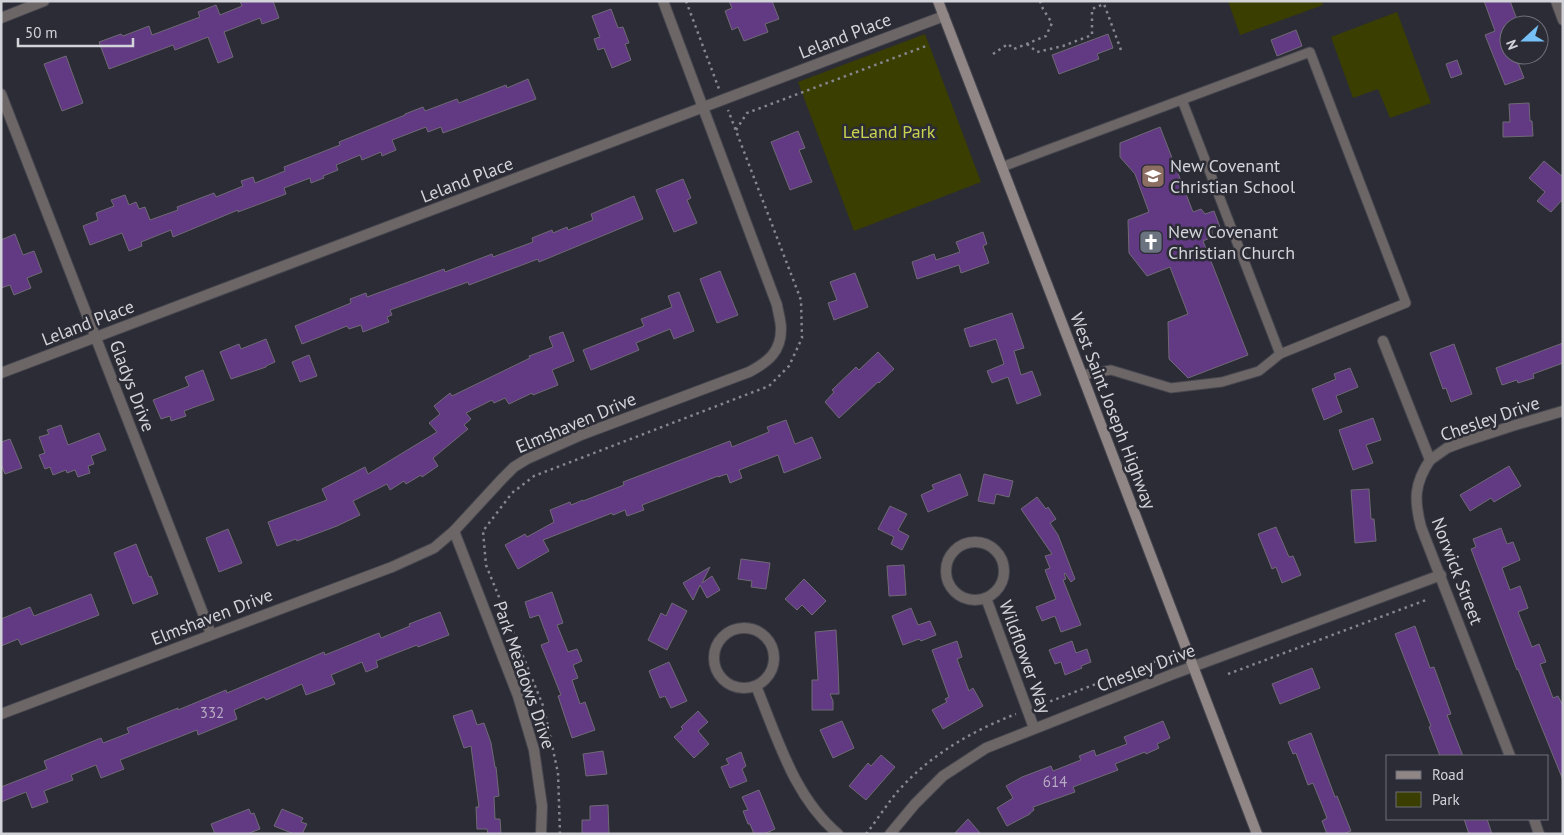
<svg xmlns="http://www.w3.org/2000/svg" width="1564" height="835" font-family="'PT Sans',sans-serif">
<style>
.green{fill:#3a3e00}
.building{fill:#623983;stroke:#6f6a75}
.lines{fill:none;stroke-linecap:round;stroke-linejoin:round}
.lane-casing{stroke:#474750;stroke-width:11}
.street-casing{stroke:#474750;stroke-width:12}
.secondary-casing{stroke:#474750;stroke-width:12}
.path{stroke:#86868f;stroke-width:2.5;stroke-dasharray:2.5 4;stroke-linecap:butt}
.lane{stroke:#6d6666;stroke-width:9}
.street{stroke:#6d6666;stroke-width:10}
.secondary{stroke:#908686;stroke-width:10}
.labels{text-anchor:middle;stroke-width:5;stroke-linejoin:round;paint-order:stroke}
.number-label{font-size:15px;fill:#b7acc4}
.street-label{font-size:18px;fill:#d3d3da;stroke:#2c2c36}
.park-label{font-size:18px;fill:#c9d34f;stroke:#2c2c36}
.poi-label{font-size:18px;fill:#d3d3da;stroke:#2c2c36;text-anchor:start}
</style>
<rect width="100%" height="100%" fill="#2c2c36"/>
<g class="green">
<polygon points="1228,1 1321,1 1323,5 1240,35"/>
<polygon points="1397,12 1431,103 1390,118 1378,89 1353,98 1331,37"/>
<polygon points="925,34 981,182 854,231 798,82"/>
</g>
<g class="building">
<polygon points="240,1 273,1 279,18 262,24 260,18 224,32 233,57 218,63 208,37 175,50 173,45 109,69 99,42 121,34 123,36 149,26 152,35 200,17 198,12 216,5 220,15 242,6"/>
<polygon points="729,1 772,1 779,19 765,24 768,32 744,41 738,27 732,30 725,11 732,8"/>
<polygon points="1484,1 1510,1 1519,25 1509,25 1509,55 1515,55 1524,78 1505,85 1485,35 1495,31"/>
<polygon points="611,9 618,28 623,27 629,43 625,44 631,60 612,68 604,48 598,50 594,39 600,37 592,16"/>
<polygon points="1296,30 1302,46 1277,56 1271,40"/>
<polygon points="1108,34 1113,48 1097,54 1099,59 1059,74 1052,55"/>
<polygon points="66,56 83,103 62,111 44,64"/>
<polygon points="1457,60 1462,74 1451,78 1446,64"/>
<polygon points="528,79 536,99 443,133 441,127 428,132 426,127 392,140 396,150 382,156 381,152 362,160 360,155 336,165 338,170 323,176 324,178 311,183 310,178 284,188 286,194 238,212 238,210 173,237 171,230 141,242 142,246 129,251 122,233 90,245 83,226 98,220 96,213 114,206 111,200 125,195 129,205 136,202 139,209 145,207 150,220 178,210 177,207 214,193 216,197 243,186 241,181 253,177 255,183 285,171 284,167 340,145 339,142 405,115 405,114 423,107 425,111 457,99 459,103 506,85 507,88"/>
<polygon points="1529,103 1530,121 1532,121 1533,136 1503,137 1503,122 1510,122 1509,104"/>
<polygon points="1160,127 1193,212 1201,209 1205,214 1214,211 1220,227 1212,230 1212,237 1203,241 1248,355 1188,378 1169,359 1168,322 1188,314 1170,267 1147,276 1129,253 1128,220 1149,212 1135,174 1120,157 1120,143"/>
<polygon points="798,131 805,148 799,150 812,182 790,190 771,142"/>
<polygon points="1544,161 1563,177 1563,199 1551,212 1537,201 1545,192 1529,178"/>
<polygon points="683,179 691,198 687,200 697,223 674,232 656,190"/>
<polygon points="634,196 643,219 539,262 538,259 469,285 468,282 390,310 392,315 387,317 389,322 363,332 361,325 349,329 347,326 302,344 295,326 351,303 350,299 366,293 367,297 444,269 445,272 492,254 493,257 533,242 532,238 552,230 553,233 567,227 568,230 593,220 591,214"/>
<polygon points="983,232 987,244 983,246 989,263 961,273 959,265 917,279 912,262 934,254 936,260 960,252 956,242"/>
<polygon points="15,234 23,255 34,251 42,272 27,278 31,288 14,295 10,285 1,288 1,240"/>
<polygon points="720,271 738,315 717,323 700,279"/>
<polygon points="855,273 868,307 834,320 828,303 837,300 830,282"/>
<polygon points="679,292 694,331 674,339 670,329 636,343 639,350 591,370 583,350 644,326 641,319 672,307 668,296"/>
<polygon points="1012,313 1024,348 1014,351 1021,375 1032,371 1041,395 1017,404 1008,377 992,383 987,371 1004,364 996,339 970,347 964,329"/>
<polygon points="563,332 574,361 552,370 558,385 533,395 532,393 509,404 505,398 494,403 492,400 466,413 471,419 464,425 468,429 433,458 438,466 422,477 421,475 406,484 404,481 390,490 387,484 353,501 360,515 337,526 297,541 296,539 277,546 268,522 327,500 322,489 365,467 368,474 437,432 429,423 440,414 434,406 450,393 452,396 530,358 529,356 553,347 549,337"/>
<polygon points="266,339 275,362 266,366 266,367 231,379 220,352 239,344 241,349"/>
<polygon points="1563,343 1563,363 1533,374 1534,378 1518,383 1517,380 1502,385 1496,368"/>
<polygon points="1454,344 1472,394 1451,402 1446,388 1443,389 1430,353"/>
<polygon points="878,352 894,369 879,383 878,382 839,418 825,402 834,392 832,390 856,367 859,370"/>
<polygon points="309,355 317,376 300,382 292,362"/>
<polygon points="1350,368 1358,387 1336,396 1342,412 1324,420 1312,389 1336,379 1334,374"/>
<polygon points="203,370 214,400 184,411 186,416 171,421 170,416 161,419 153,400 189,386 185,377"/>
<polygon points="1373,418 1381,440 1366,445 1373,463 1353,470 1339,430"/>
<polygon points="786,420 795,444 812,437 821,458 784,473 778,455 739,470 742,478 730,483 727,474 718,477 718,476 642,505 644,510 627,516 625,510 613,515 612,513 543,540 549,551 518,569 505,545 525,534 527,537 554,522 550,510 570,502 571,505 583,500 583,501 624,485 623,482 730,441 732,447 769,432 767,427"/>
<polygon points="61,425 68,445 99,433 106,450 91,456 94,464 88,466 90,473 78,477 75,470 67,473 66,470 53,475 50,467 45,469 39,455 45,453 39,437 49,434 47,430"/>
<polygon points="10,439 22,468 5,474 1,464 1,442"/>
<polygon points="1509,466 1521,486 1494,502 1491,498 1470,511 1460,495"/>
<polygon points="960,474 968,495 928,512 921,495 934,489 932,485"/>
<polygon points="984,474 1013,481 1009,497 996,494 994,504 978,501"/>
<polygon points="1369,489 1371,519 1374,519 1376,541 1355,543 1351,490"/>
<polygon points="1037,497 1046,509 1048,507 1056,519 1050,523 1058,535 1075,579 1071,582 1065,573 1064,574 1066,579 1063,580 1081,625 1061,632 1055,616 1042,621 1036,607 1056,599 1045,570 1050,568 1045,556 1052,554 1021,509"/>
<polygon points="890,506 907,514 898,530 909,536 902,550 891,544 894,537 878,529"/>
<polygon points="1276,527 1289,557 1293,556 1301,575 1282,583 1276,567 1272,569 1258,534"/>
<polygon points="1501,528 1507,544 1513,542 1520,560 1502,568 1510,590 1520,586 1528,608 1518,612 1532,647 1539,644 1546,662 1540,664 1553,698 1558,696 1563,706 1563,780 1524,684 1518,669 1517,670 1471,549 1476,547 1473,539"/>
<polygon points="228,529 242,563 219,572 206,538"/>
<polygon points="136,544 149,577 151,576 158,594 133,604 114,553"/>
<polygon points="741,559 770,563 766,589 751,587 752,581 738,579"/>
<polygon points="904,565 906,595 889,596 887,566"/>
<polygon points="710,567 702,583 712,576 720,590 707,598 700,585 693,600 683,583"/>
<polygon points="804,579 826,601 812,615 802,605 797,610 785,599"/>
<polygon points="552,592 563,623 557,625 568,652 577,649 582,661 573,665 578,678 572,680 580,704 585,702 595,730 572,738 558,696 561,695 541,645 549,642 539,615 530,618 525,602"/>
<polygon points="91,594 99,615 21,645 18,639 1,646 1,619 30,607 34,616"/>
<polygon points="672,603 687,611 667,650 648,640 661,613 666,616"/>
<polygon points="911,608 918,625 930,621 936,635 921,641 919,639 903,645 892,616"/>
<polygon points="440,612 449,635 418,647 417,645 376,661 378,667 366,672 362,662 331,675 335,684 306,695 302,684 266,700 264,697 234,710 237,719 198,735 197,730 120,760 124,769 101,778 96,765 71,775 73,780 44,791 48,802 32,808 26,792 1,802 1,787 47,769 44,761 101,738 103,743 129,733 127,728 178,708 178,710 226,690 227,693 324,652 325,655 379,633 381,638 410,626 409,624"/>
<polygon points="1415,626 1430,668 1434,667 1451,714 1447,715 1463,756 1440,756 1429,727 1431,726 1395,634"/>
<polygon points="836,630 838,666 839,694 830,694 833,701 833,710 812,710 812,680 818,680 815,632"/>
<polygon points="957,641 962,657 957,659 969,691 973,688 983,706 943,729 932,710 947,702 945,699 949,697 932,650"/>
<polygon points="1072,641 1076,653 1087,649 1091,662 1081,666 1082,668 1065,675 1061,662 1055,664 1049,650"/>
<polygon points="669,662 687,701 671,708 665,696 660,698 649,671"/>
<polygon points="1312,668 1320,688 1280,704 1272,684"/>
<polygon points="472,710 477,725 484,723 491,743 495,767 496,767 499,796 494,797 495,819 500,819 501,834 488,834 487,829 477,829 476,807 479,807 471,746 464,748 453,716"/>
<polygon points="698,711 708,722 698,731 709,744 694,758 674,737 683,729 681,727"/>
<polygon points="842,721 854,748 833,758 820,730"/>
<polygon points="1163,721 1170,738 1157,744 1159,748 1146,754 1145,752 1115,764 1118,770 1073,787 1075,792 1033,807 1034,810 1030,813 1030,814 1007,826 997,808 1013,798 1006,786 1022,777 1051,766 1053,771 1081,760 1079,756 1094,750 1096,756 1127,744 1124,737"/>
<polygon points="1311,733 1335,797 1337,796 1351,831 1343,834 1327,834 1322,821 1327,818 1313,783 1308,785 1296,753 1293,754 1288,742"/>
<polygon points="603,751 607,774 586,776 583,754"/>
<polygon points="741,752 746,766 742,769 747,781 730,788 721,767 729,764 726,759"/>
<polygon points="881,755 895,767 866,800 849,786 868,763 871,766"/>
<polygon points="759,790 775,829 764,834 754,834 750,824 748,824 743,811 748,810 742,797"/>
<polygon points="608,805 609,834 582,834 582,820 590,820 590,806"/>
<polygon points="249,809 251,814 254,813 260,829 247,834 215,834 211,824"/>
<polygon points="282,809 303,818 301,822 307,824 302,834 294,834 274,826"/>
<polygon points="968,819 981,834 954,834"/>
<polygon points="1464,819 1487,819 1492,834 1469,834"/>
</g>
<g class="lines">
<g class="lane-casing">
<g id="lane">
<polyline points="1002,167 1031,156 1310,52 1406,303 1280,354 1182,100"/>
<polyline points="1082,375 1111,370 1171,388 1222,382 1259,371 1280,354"/>
</g>
</g>
<g class="street-casing">
<g id="street">
<polyline points="1556,1 1563,20"/>
<polyline points="1,18 44,1"/>
<polyline points="1,94 211,634"/>
<path d="M1383,341l47,119c-16,24 -16,40 -9,67l89,229"/>
<polyline points="1,373 944,16"/>
<polyline points="1430,460 1447,448 1463,442 1512,426 1563,411"/>
<polyline points="454,531 518,696 534,750 542,806 541,834"/>
<circle cx="975" cy="571" r="29"/>
<polyline points="986,598 1034,728"/>
<circle cx="744" cy="658" r="30"/>
<path d="M756,686c21,51 38,111 82,148"/>
<path d="M1,714l391,-147 42,-19 20,-17 48,-52 12,-12 13,-8 54,-24 168,-63c19,-10 32,-20 32,-43 0,-8 -3,-17 -4,-24l-114,-304"/>
<polyline points="1534,819 1539,834"/>
<polyline points="890,834 915,804 943,776 986,748 1173,674 1441,575"/>
</g>
</g>
<g class="secondary-casing">
<polyline id="secondary" points="938,1 1082,375 1257,834"/>
</g>
<g class="path">
<polyline points="686,1 719,89"/>
<polyline points="1027,44 1037,52 1063,46 1092,35 1092,9 1104,4 1121,50"/>
<polyline points="993,54 1008,44 1014,49 1046,36 1052,23 1043,9 1040,1"/>
<polyline points="736,130 747,113 926,46"/>
<polyline points="1228,674 1426,600"/>
<polyline points="1038,706 1167,657"/>
<polyline points="560,834 558,773 544,708 486,565 483,531 512,493 534,476 769,386 789,366 802,338 801,300 728,110"/>
<path d="M866,834c11,-14 21,-30 32,-43 32,-36 74,-60 118,-77"/>
</g>
<use href="#lane" class="lane"/>
<use href="#street" class="street"/>
<use href="#secondary" class="secondary"/>
</g>
<defs>
<g id="school-square" transform="scale(1.25)"><rect x="-9" y="-9" width="18" height="18" rx="4" fill="#8d6e63" stroke="#2c2c36"/><path d="M0-5L7-2L0 1L-7-2ZM-4 1L0 2.5L4 1V4Q0 6-4 4Z" fill="#fff"/></g>
<g id="church-square" transform="scale(1.25)"><rect x="-9" y="-9" width="18" height="18" rx="4" fill="#6b7280" stroke="#2c2c36"/><path d="M-1.2-6h2.4v3.5h3.3v2.4h-3.3V6h-2.4V-.1h-3.3v-2.4h3.3Z" fill="#fff"/></g>
</defs>
<g fill-rule="evenodd">
<use href="#school-square" x="1153" y="176"/>
<use href="#church-square" x="1151" y="242"/>
</g>
<g class="labels">
<g class="number-label">
<text x="212" y="718">332</text>
<text x="1055" y="787">614</text>
</g>
<g class="street-label">
<text transform="translate(845 36) rotate(-21)" y="6">Leland Place</text>
<text transform="translate(467 180) rotate(-21)" y="6">Leland Place</text>
<text transform="translate(88 323) rotate(-21)" y="6">Leland Place</text>
<text transform="translate(132 386) rotate(69)" y="6">Gladys Drive</text>
<text transform="translate(1113 411) rotate(69)" y="6">West Saint Joseph Highway</text>
<text transform="translate(1490 419) rotate(-19)" y="6">Chesley Drive</text>
<text transform="translate(576 423) rotate(-23)" y="6">Elmshaven Drive</text>
<text transform="translate(1457 571) rotate(69)" y="6">Norwick Street</text>
<text transform="translate(212 617) rotate(-21)" y="6">Elmshaven Drive</text>
<text transform="translate(1025 657) rotate(70)" y="6">Wildflower Way</text>
<text transform="translate(1146 668) rotate(-21)" y="6">Chesley Drive</text>
<text transform="translate(524 675) rotate(71)" y="6">Park Meadows Drive</text>
</g>
<g class="park-label">
<text x="889" y="138">LeLand Park</text>
</g>
<g class="poi-label">
<text x="1170" y="172">New Covenant<tspan x="1170" dy="21">Christian School</tspan></text>
<text x="1168" y="238">New Covenant<tspan x="1168" dy="21">Christian Church</tspan></text>
</g>
</g>
<rect width="1564" height="835" fill="none" stroke="#d3d3da" stroke-width="5"/>
<rect x="1386" y="755" width="162" height="65" fill="#2c2c36" stroke="#6f6f78"/>
<rect x="1396" y="771" width="25" height="8" fill="#908686" stroke="#6f6f78"/>
<text x="1432" y="780" font-size="15" fill="#d3d3da">Road</text>
<rect x="1396" y="792" width="25" height="15" fill="#3a3e00" stroke="#6f6f78"/>
<text x="1432" y="805" font-size="15" fill="#d3d3da">Park</text>
<g transform="translate(1524 40) rotate(249)"><circle r="24" fill="#2c2c36" stroke="#6f6f78"/>
<path d="M0-4L9 19L0 12L-9 19Z" fill="#77bff7"/>
<text y="-8" font-size="14" font-weight="bold" text-anchor="middle" fill="#d3d3da">N</text>
</g>
<path d="M18 38v8h115v-8" fill="none" stroke="#d3d3da" stroke-width="2.5"/>
<text x="25" y="38" font-size="15" fill="#d3d3da" stroke="#2c2c36" stroke-width="4" paint-order="stroke">50 m</text>
</svg>
